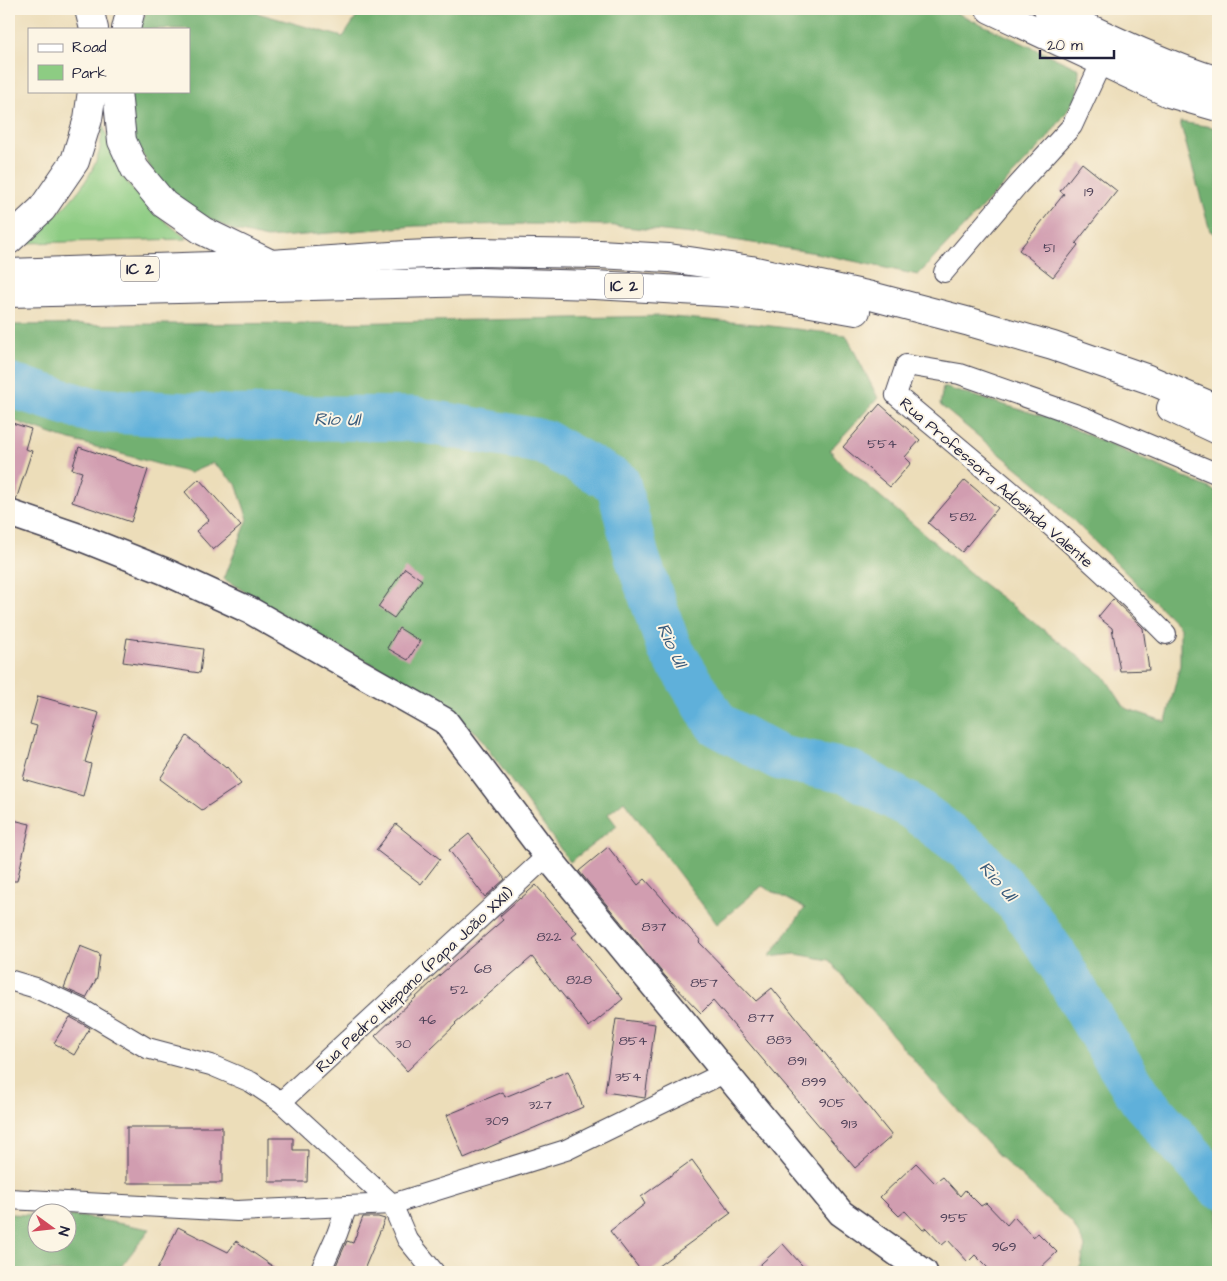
<svg xmlns="http://www.w3.org/2000/svg" width="1227" height="1281" font-family="'Architects Daughter',sans-serif">
<style>
.green{fill:#8dcc83;stroke:#58775f}
.forest{fill:#72b071;stroke:#4a6956}
.lines{fill:none;stroke-linecap:round;stroke-linejoin:round}
.river{stroke:#5fb0da;stroke-width:45}
.building{fill:#d19db0}
.minor-casing{stroke:#403e4e;stroke-width:22}
.tertiary-casing{stroke:#403e4e;stroke-width:29}
.primary-casing{stroke:#403e4e;stroke-width:30}
.trunk-casing{stroke:#403e4e;stroke-width:30}
.minor{stroke:#fff;stroke-width:20}
.tertiary{stroke:#fff;stroke-width:26}
.primary{stroke:#fff;stroke-width:28}
.trunk{stroke:#fff;stroke-width:28}
.labels{text-anchor:middle;stroke-width:4;stroke-linejoin:round;paint-order:stroke}
.number-label{font-size:14px;fill:#4e4158}
.shield{fill:#fcf5e5;stroke:#63616e;stroke-width:1}
.shield-label{font-size:15px;font-weight:bold;fill:#22223b}
.street-label{font-size:16px;fill:#22223b;stroke:#fcf5e5}
.water-label{font-size:18px;font-style:italic;fill:#3a5b7b;stroke:#fcf5e5}
</style>
<rect width="100%" height="100%" fill="#fcf5e5"/>
<filter id="ink" filterUnits="userSpaceOnUse"><feTurbulence type="fractalNoise" baseFrequency=".02" numOctaves="2"/><feDisplacementMap in="SourceGraphic" scale="10" xChannelSelector="R" yChannelSelector="G"/><feConvolveMatrix kernelMatrix="1 2 1 2 8 2 1 2 1" color-interpolation-filters="sRGB"/></filter>
<filter id="wash" filterUnits="userSpaceOnUse"><feTurbulence type="fractalNoise" baseFrequency=".0096" numOctaves="4" result="noise"/><feDisplacementMap in="SourceGraphic" scale="20" xChannelSelector="R" yChannelSelector="G"/><feGaussianBlur stdDeviation="1.12" result="paint"/><feColorMatrix in="noise" values="0 0 0 0 0 0 0 0 0 0 0 0 0 0 0 0 0 1.4 0 .05"/><feComposite in="paint" operator="in"/></filter>
<g filter="url(#wash)">
<rect width="100%" height="100%" fill="#ecddb9"/>
<path class="green" d="M103,125c6,17 11,36 20,51 15,25 42,45 64,63l-162,4c29,-26 65,-54 75,-94 1,-8 2,-16 3,-24z"/>
<g class="forest">
<polygon points="148,9 243,9 343,37 362,9 948,9 1079,69 1078,96 1046,140 918,275 816,253 702,235 606,225 526,224 416,226 267,238 232,230 191,209 158,180 135,142 129,91 189,91 189,29 137,29"/>
<polygon points="1180,122 1218,128 1218,235 1210,231"/>
<polygon points="661,316 754,324 846,335 878,398 830,450 841,463 982,583 1104,676 1125,708 1166,722 1180,665 1180,627 1038,485 940,405 943,387 1049,418 1218,492 1218,1168 1152,1092 1090,988 1041,918 989,851 912,792 859,762 784,747 718,702 677,630 630,478 547,432 457,416 201,407 70,396 9,372 9,325 343,323"/>
<polygon points="9,388 82,413 150,421 450,432 519,445 561,459 605,486 619,509 633,577 658,642 690,699 712,729 756,753 792,770 852,782 960,850 1013,909 1071,996 1137,1105 1161,1141 1218,1198 1218,1272 1076,1272 1081,1265 1085,1246 1072,1223 999,1156 929,1078 829,960 796,954 769,957 805,908 762,886 717,924 624,801 608,814 617,826 570,862 477,734 426,692 316,635 224,579 248,519 236,484 213,463 190,473 60,437 9,419"/>
<polygon points="9,1214 37,1215 38,1244 68,1244 68,1216 84,1217 150,1229 117,1272 9,1272"/>
</g>
<g class="lines">
<polyline class="river" points="9,385 90,410 229,417 413,419 544,442 618,483 637,557 669,647 717,724 780,758 849,772 912,807 973,853 1022,908 1056,957 1097,1028 1142,1100 1218,1186"/>
</g>
<g id="blocks">
<g class="building">
<polygon points="1082,163 1117,191 1076,243 1078,245 1053,277 1019,250 1064,194 1060,191"/>
<polygon points="880,404 920,440 905,457 911,463 890,487 843,447"/>
<polygon points="9,422 31,429 25,449 32,451 16,500 9,498"/>
<polygon points="79,447 148,470 131,522 72,502 82,472 72,469"/>
<polygon points="199,479 241,526 213,550 196,531 209,520 185,492"/>
<polygon points="965,480 998,508 962,552 928,523"/>
<polygon points="405,568 422,580 394,618 378,607"/>
<polygon points="1113,599 1143,628 1149,670 1120,671 1112,628 1098,617"/>
<polygon points="399,628 420,641 408,660 387,648"/>
<polygon points="127,638 203,649 200,673 123,662"/>
<polygon points="38,696 99,713 85,762 91,764 83,796 23,779 37,726 30,724"/>
<polygon points="187,736 226,768 227,767 241,784 202,810 160,779"/>
<polygon points="9,819 30,824 17,881 9,881"/>
<polygon points="396,824 440,859 421,884 376,850"/>
<polygon points="469,834 505,879 485,897 449,850"/>
<polygon points="608,847 638,885 645,879 700,940 699,942 756,1001 772,988 892,1136 855,1168 713,1001 701,1013 665,976 579,871"/>
<polygon points="536,885 577,933 572,937 623,999 589,1027 532,957 455,1023 456,1024 407,1071 375,1036 433,981 503,920 500,916 520,898 520,899"/>
<polygon points="80,946 100,954 97,978 86,998 64,988"/>
<polygon points="70,1017 90,1028 74,1055 54,1043"/>
<polygon points="616,1019 655,1024 645,1098 605,1092"/>
<polygon points="568,1071 583,1107 464,1158 447,1115 503,1092 505,1097"/>
<rect x="127" y="1127" width="95" height="56"/>
<polygon points="269,1138 293,1138 293,1150 308,1150 307,1182 269,1182"/>
<polygon points="692,1160 731,1213 650,1272 642,1272 610,1231 645,1204 641,1197"/>
<polygon points="916,1163 935,1183 943,1177 960,1196 965,1190 981,1206 986,1203 1007,1225 1014,1217 1033,1237 1038,1233 1057,1252 1036,1272 992,1272 975,1255 968,1262 948,1240 942,1245 926,1228 923,1230 905,1211 899,1216 880,1197"/>
<polygon points="363,1217 378,1217 385,1219 363,1272 333,1272 347,1241 353,1243"/>
<polygon points="178,1227 228,1252 236,1241 281,1272 156,1272"/>
<polygon points="783,1244 808,1272 752,1272"/>
</g>
</g>
</g>
<g filter="url(#ink)">
<use href="#blocks" fill-opacity="0" stroke="#403e4e" stroke-width="1"/>
<g class="lines">
<g class="minor-casing">
<g id="minor">
<polyline points="944,272 1017,186 1072,126 1102,61"/>
<path d="M1166,634c-84,-86 -178,-162 -270,-239l10,-30 54,9 123,43 135,57"/>
<polyline points="9,980 36,988 83,1010 147,1048 211,1065 251,1082 281,1102 392,1204 407,1239 434,1272"/>
<polyline points="281,1102 547,856"/>
<polyline points="9,1199 237,1211 392,1204 566,1150 726,1072"/>
<polyline points="320,1272 337,1234 347,1206"/>
</g>
</g>
<g class="tertiary-casing">
<polyline id="tertiary" points="9,513 79,537 164,571 251,611 445,721 547,856 841,1213 924,1272"/>
</g>
<g class="primary-casing">
<g id="primary">
<polyline points="990,9 1169,93 1218,107"/>
<path d="M1048,9c56,26 111,54 170,72"/>
</g>
</g>
<g class="trunk-casing">
<g id="trunk">
<polyline points="89,9 94,29"/>
<polyline points="126,29 131,9"/>
<polyline points="117,91 122,141 135,169 164,204 203,231 267,262"/>
<polyline points="9,240 42,209 75,161 88,119 92,91"/>
<polyline points="9,273 271,264 406,255 476,252 599,254 669,258 751,270 871,296 970,322 1053,346 1148,379 1218,409"/>
<polyline points="9,293 479,282 595,285 734,293 794,300 856,311"/>
<polyline points="1171,408 1218,430"/>
</g>
</g>
<use href="#minor" class="minor"/>
<use href="#tertiary" class="tertiary"/>
<use href="#primary" class="primary"/>
<use href="#trunk" class="trunk"/>
</g>
</g>
<g class="labels">
<g class="number-label">
<text x="1089" y="196">19</text>
<text x="1049" y="252">51</text>
<text x="882" y="448">554</text>
<text x="963" y="521">582</text>
<text x="654" y="931">837</text>
<text x="549" y="941">822</text>
<text x="483" y="973">68</text>
<text x="579" y="984">828</text>
<text x="704" y="987">857</text>
<text x="459" y="994">52</text>
<text x="761" y="1022">877</text>
<text x="427" y="1024">46</text>
<text x="779" y="1044">883</text>
<text x="633" y="1045">854</text>
<text x="403" y="1048">30</text>
<text x="797" y="1065">891</text>
<text x="628" y="1081">354</text>
<text x="814" y="1086">899</text>
<text x="832" y="1107">905</text>
<text x="540" y="1109">327</text>
<text x="497" y="1125">309</text>
<text x="849" y="1128">913</text>
<text x="954" y="1222">955</text>
<text x="1004" y="1251">969</text>
</g>
<g class="shield">
<rect x="121" y="256.5" width="38" height="25" rx="4"/>
<rect x="605" y="273.5" width="38" height="25" rx="4"/>
</g>
<g class="shield-label">
<text x="140" y="274">IC 2</text>
<text x="624" y="291">IC 2</text>
</g>
<g class="street-label">
<text transform="translate(997 482) rotate(41)" y="6">Rua Professora Adosinda Valente</text>
<text transform="translate(414 979) rotate(-43)" y="6">Rua Pedro Hispano (Papa João XXII)</text>
</g>
<g class="water-label">
<text transform="translate(337 419) rotate(1)" y="6">Rio Ul</text>
<text transform="translate(672 645) rotate(65)" y="6">Rio Ul</text>
<text transform="translate(998 881) rotate(49)" y="6">Rio Ul</text>
</g>
</g>
<rect width="1227" height="1281" fill="none" stroke="#fcf5e5" stroke-width="30"/>
<rect x="28" y="28" width="162" height="65" fill="#fcf5e5" stroke="#a5a1a1"/>
<rect x="38" y="44" width="25" height="8" fill="#ffffff" stroke="#a5a1a1"/>
<text x="72" y="52" font-size="15" fill="#22223b">Road</text>
<rect x="38" y="65" width="25" height="15" fill="#8dcc83" stroke="#a5a1a1"/>
<text x="72" y="78" font-size="15" fill="#22223b">Park</text>
<g transform="translate(52 1228) rotate(105)"><circle r="24" fill="#fcf5e5" stroke="#a5a1a1"/>
<path d="M0-4L9 19L0 12L-9 19Z" fill="#d1495b"/>
<text y="-8" font-size="14" font-weight="bold" text-anchor="middle" fill="#22223b">N</text>
</g>
<path d="M1040 50v8h74v-8" fill="none" stroke="#22223b" stroke-width="2.5"/>
<text x="1047" y="50" font-size="15" fill="#22223b" stroke="#fcf5e5" stroke-width="4" paint-order="stroke">20 m</text>
</svg>
